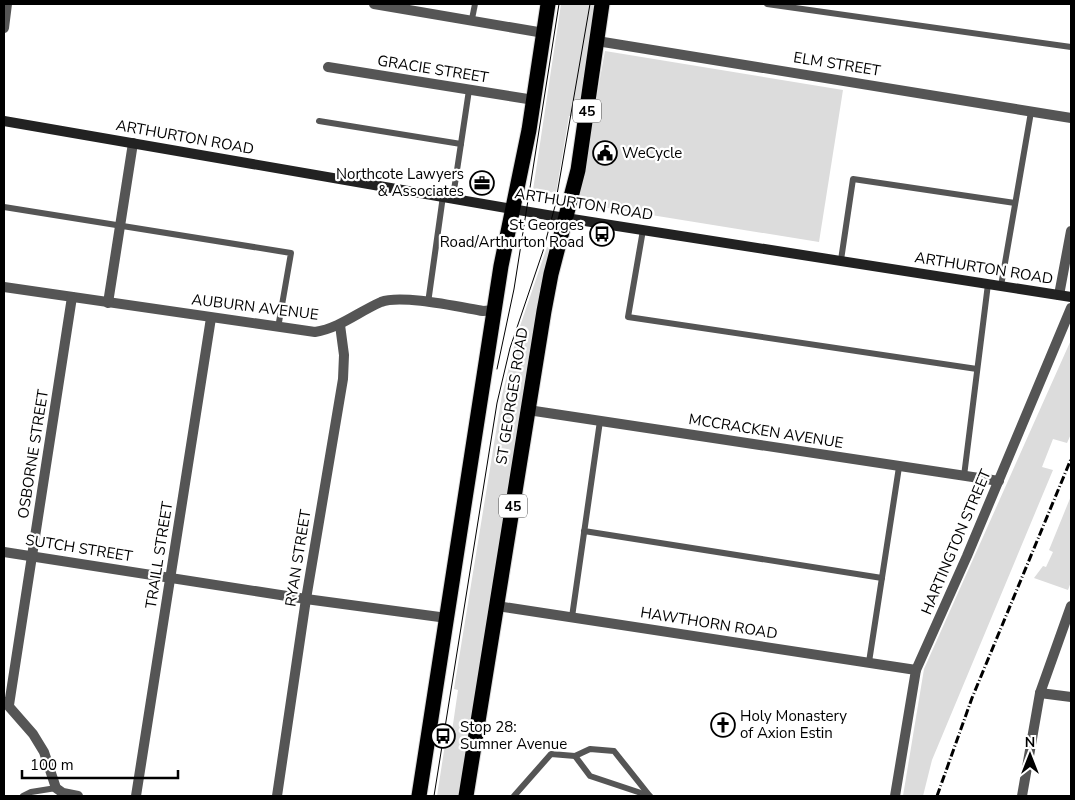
<svg xmlns="http://www.w3.org/2000/svg" width="1075" height="800" font-family="'Nunito Sans',sans-serif">
<style>
.green{fill:#dcdcdc}
.lines{fill:none;stroke-linecap:round;stroke-linejoin:round}
.highway-casing{stroke:#dbdbdb;stroke-width:17}
.lane{stroke:#555;stroke-width:6}
.street{stroke:#555;stroke-width:10}
.secondary{stroke:#222;stroke-width:10}
.highway{stroke:#000;stroke-width:15}
.tram{stroke:#000;stroke-width:1}
.rail{stroke:#000;stroke-width:3;stroke-dasharray:8 2.5 1 2.5;stroke-linecap:butt}
.labels{text-anchor:middle;stroke-width:4.5;stroke-linejoin:round;paint-order:stroke}
.shield{fill:#fff;stroke:#4c4c4c;stroke-width:1}
.shield-label{font-size:14px;font-weight:bold;fill:#000}
.street-label{font-size:15px;fill:#000;stroke:#fff}
.poi-label{font-size:15px;fill:#000;stroke:#fff;text-anchor:start}
</style>
<rect width="100%" height="100%" fill="#fff"/>
<g class="green">
<path d="M561,4h35c-4,38 -13,75 -18,113l-9,-1 -13,77 -23,-3z"/>
<polygon points="605,51 843,90 819,242 577,203"/>
<polygon points="547,247 549,248 462,796 437,796 446,738 451,738 458,690 454,689 502,395 517,335"/>
<polygon points="1071,340 1071,434 1067,443 1053,439 1042,467 1053,470 932,760 923,796 903,796 924,669"/>
<polygon points="1071,496 1071,582 1068,590 1034,578 1043,566 1046,567 1053,552 1049,550"/>
</g>
<g class="lines">
<g class="highway-casing">
<g id="highway">
<polyline points="419,796 501,266 529,130 548,4"/>
<polyline points="466,796 544,311 551,274 578,170 602,4"/>
</g>
</g>
<g class="lane">
<polyline points="767,4 1071,47"/>
<polyline points="472,19 475,4"/>
<polyline points="319,121 461,144"/>
<polyline points="453,197 469,90"/>
<polyline points="4,207 291,253 278,328"/>
<polyline points="643,230 628,317 977,369"/>
<polyline points="841,260 853,179 1015,203"/>
<polyline points="1001,286 1031,112"/>
<polyline points="428,303 443,196"/>
<polyline points="964,476 988,284"/>
<polyline points="584,531 882,578"/>
<polyline points="572,617 600,421"/>
<polyline points="869,662 899,467"/>
<polyline points="575,756 590,749 614,751 649,795"/>
<polyline points="23,796 31,792 56,788"/>
<polyline points="514,796 551,754 575,756 590,776 650,796"/>
</g>
<g class="street">
<polyline points="374,4 544,33"/>
<polyline points="4,28 7,4"/>
<polyline points="597,41 1071,118"/>
<polyline points="328,67 534,100"/>
<path d="M4,287l311,45c25,-4 43,-20 66,-30 20,-8 78,5 102,9l12,-1"/>
<polyline points="1059,295 1071,231"/>
<polyline points="108,303 133,143"/>
<polyline points="528,410 999,481"/>
<polyline points="4,552 306,599 447,618"/>
<polyline points="497,606 916,670"/>
<polyline points="1040,693 1071,697"/>
<polyline points="5,702 33,734 44,752 56,788 63,793 78,796"/>
<polyline points="9,705 72,297"/>
<polyline points="136,796 211,318"/>
<polyline points="277,796 306,599 343,379 344,355 340,325"/>
<polyline points="895,796 916,670 967,556 1071,308"/>
<polyline points="1022,796 1040,693 1071,606"/>
</g>
<polyline class="secondary" points="4,121 553,216 1071,297"/>
<use href="#highway" class="highway"/>
<g class="tram">
<polyline points="497,369 514,289 559,4"/>
<polyline points="434,796 497,403 510,348 543,251 555,206 590,4"/>
</g>
<polyline class="rail" points="937,796 972,698 1071,459"/>
</g>
<defs>
<g id="civic-ring" transform="scale(1.25)"><circle r="9.5" fill="#fff" stroke="#000" stroke-width="1.5"/><path d="M-.6-6.5H3V-4.5H.6V-3L4-1V1h2V6H-6V1h2V-1L-.6-3ZM-1.2 2.5V6h2.4V2.5Z" fill="#000"/></g>
<g id="office-ring" transform="scale(1.25)"><circle r="9.5" fill="#fff" stroke="#000" stroke-width="1.5"/><path d="M-6-3h4V-5.5h4V-3h4V5H-6ZM-1-4.5V-3h2v-1.5ZM-6 0V1H6V0Z" fill="#000"/></g>
<g id="bus-ring" transform="scale(1.25)"><circle r="9.5" fill="#fff" stroke="#000" stroke-width="1.5"/><path d="M-5-6H5V4H4V6H2V4H-2V6H-4V4H-5ZM-3.5-4V0h7V-4ZM-3.5 1.2v1.5H-2V1.2ZM2 1.2v1.5H3.5V1.2Z" fill="#000"/></g>
<g id="church-ring" transform="scale(1.25)"><circle r="9.5" fill="#fff" stroke="#000" stroke-width="1.5"/><path d="M-1.2-6h2.4v3.5h3.3v2.4h-3.3V6h-2.4V-.1h-3.3v-2.4h3.3Z" fill="#000"/></g>
</defs>
<g fill-rule="evenodd">
<use href="#civic-ring" x="605" y="153"/>
<use href="#office-ring" x="482" y="183"/>
<use href="#bus-ring" x="602" y="234"/>
<use href="#church-ring" x="723" y="725"/>
<use href="#bus-ring" x="443" y="736"/>
</g>
<g class="labels">
<g class="shield">
<rect x="573" y="99.5" width="28" height="23" rx="4"/>
<rect x="499" y="494.5" width="28" height="23" rx="4"/>
</g>
<g class="shield-label">
<text x="587" y="116">45</text>
<text x="513" y="511">45</text>
</g>
<g class="street-label">
<text transform="translate(837 64) rotate(9)" y="5">ELM STREET</text>
<text transform="translate(433 69) rotate(9)" y="5">GRACIE STREET</text>
<text transform="translate(185 137) rotate(10)" y="5">ARTHURTON ROAD</text>
<text transform="translate(584 204) rotate(9)" y="5">ARTHURTON ROAD</text>
<text transform="translate(984 268) rotate(9)" y="5">ARTHURTON ROAD</text>
<text transform="translate(255 307) rotate(7)" y="5">AUBURN AVENUE</text>
<text transform="translate(512 396) rotate(-81)" y="5">ST GEORGES ROAD</text>
<text transform="translate(766 431) rotate(9)" y="5">MCCRACKEN AVENUE</text>
<text transform="translate(33 454) rotate(-81)" y="5">OSBORNE STREET</text>
<text transform="translate(956 542) rotate(-67)" y="5">HARTINGTON STREET</text>
<text transform="translate(79 548) rotate(9)" y="5">SUTCH STREET</text>
<text transform="translate(159 555) rotate(-81)" y="5">TRAILL STREET</text>
<text transform="translate(298 558) rotate(-81)" y="5">RYAN STREET</text>
<text transform="translate(709 623) rotate(9)" y="5">HAWTHORN ROAD</text>
</g>
<g class="poi-label">
<text x="622" y="158">WeCycle</text>
<text x="464" y="179" text-anchor="end">Northcote Lawyers<tspan x="464" dy="17">&amp; Associates</tspan></text>
<text x="584" y="230" text-anchor="end">St Georges<tspan x="584" dy="17">Road/Arthurton Road</tspan></text>
<text x="740" y="721">Holy Monastery<tspan x="740" dy="17">of Axion Estin</tspan></text>
<text x="460" y="732">Stop 28:<tspan x="460" dy="17">Sumner Avenue</tspan></text>
</g>
</g>
<rect width="1075" height="800" fill="none" stroke="#000000" stroke-width="10"/>
<g transform="translate(1030 755)" stroke="#ffffff" stroke-width="4" paint-order="stroke">
<path d="M0-4L9 19L0 12L-9 19Z" fill="#000000"/>
<text y="-8" font-size="14" font-weight="bold" text-anchor="middle" fill="#000000">N</text>
</g>
<path d="M22 770v8h156v-8" fill="none" stroke="#000000" stroke-width="2.5"/>
<text x="30" y="770" font-size="15" fill="#000000" stroke="#ffffff" stroke-width="4" paint-order="stroke">100 m</text>
</svg>
